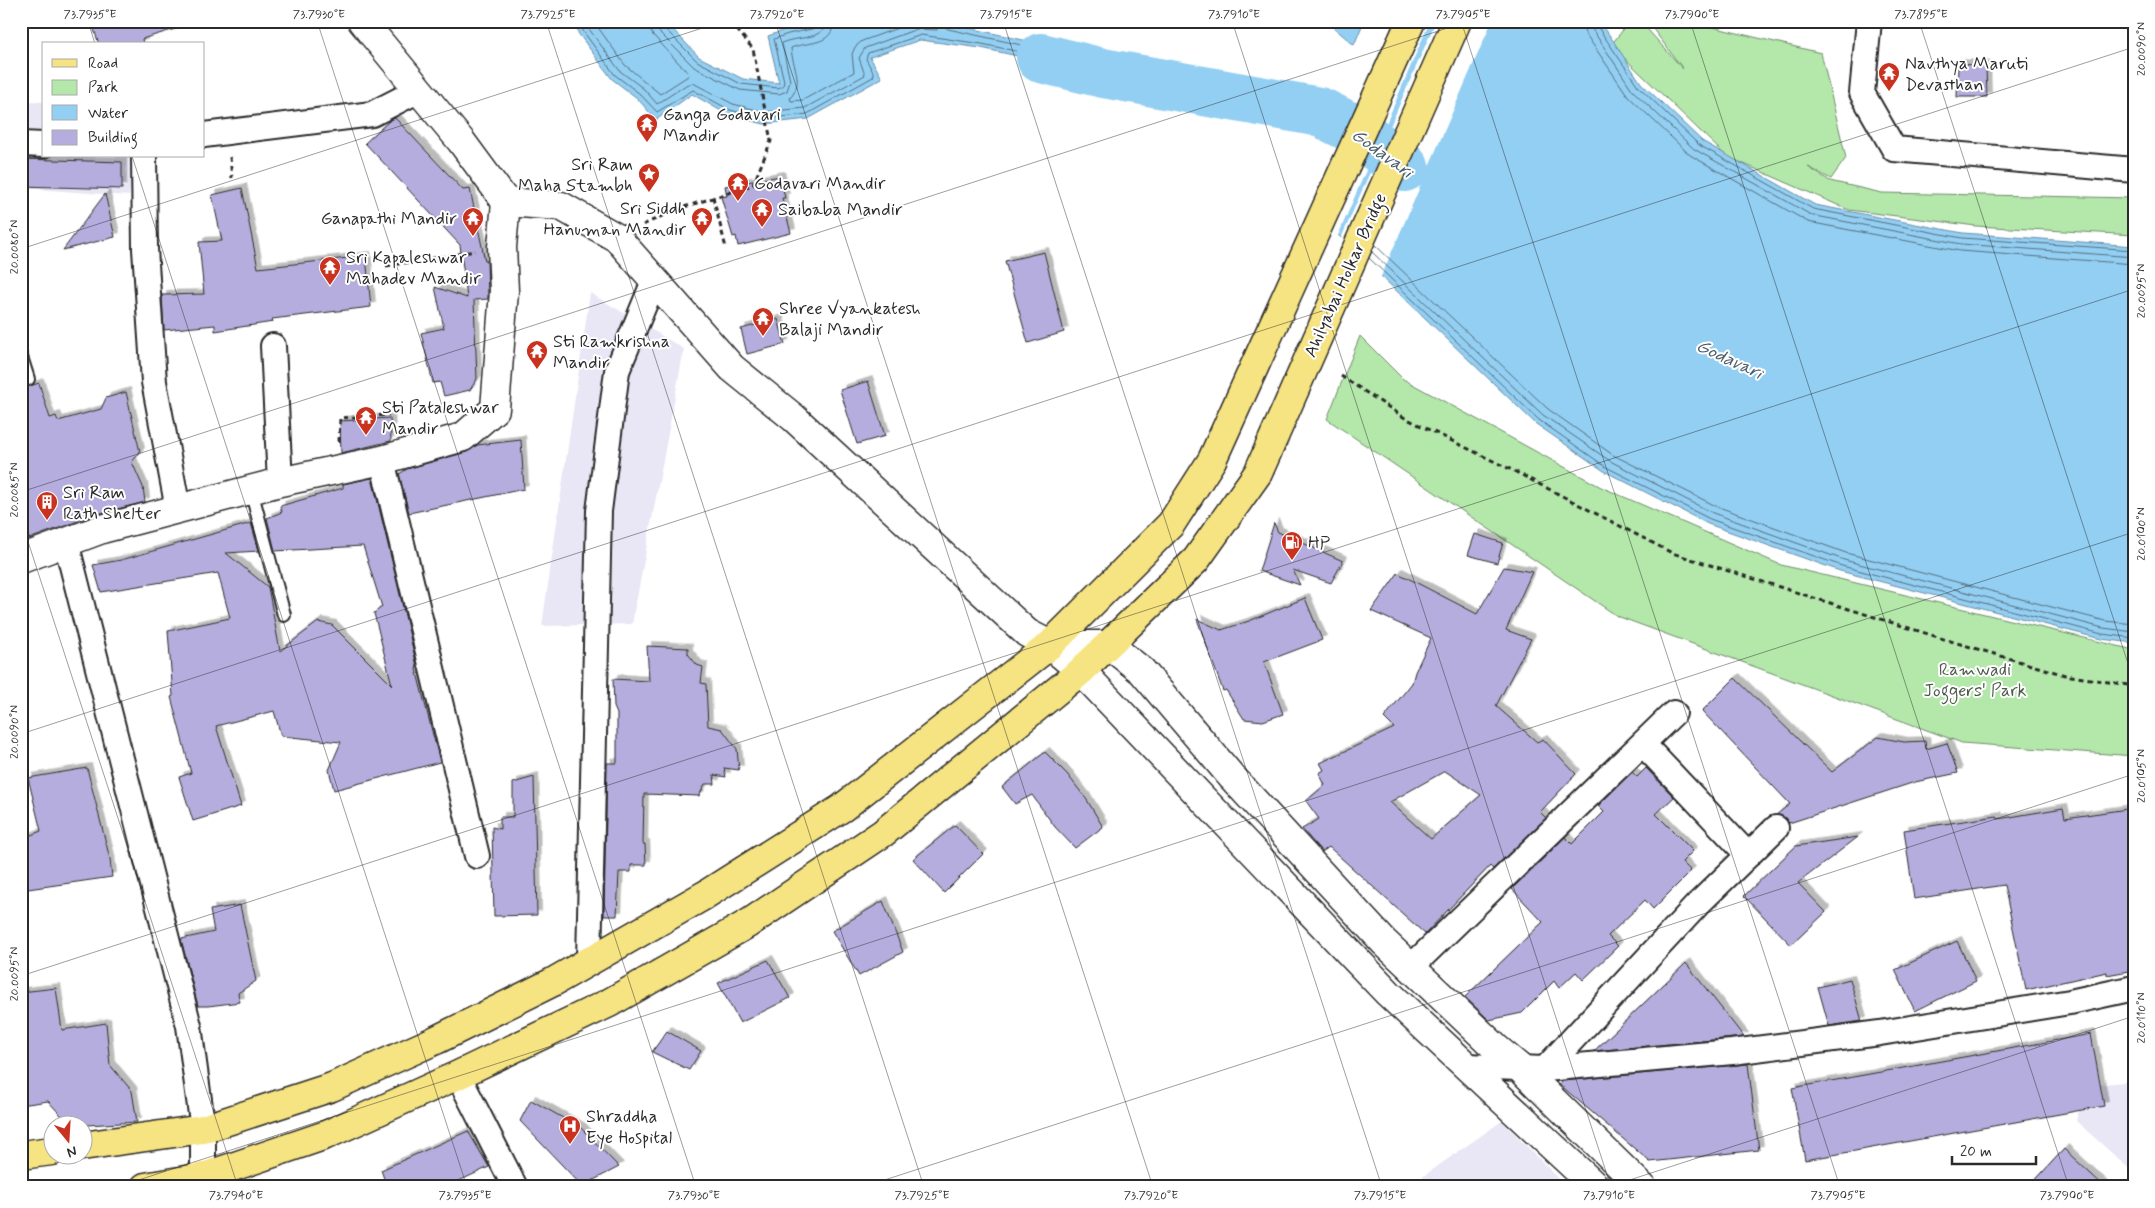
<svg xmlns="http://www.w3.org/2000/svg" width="2155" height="1208" font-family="Mynerve,sans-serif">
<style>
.built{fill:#e9e6f5}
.green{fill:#b3e8aa;stroke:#6f8a6a}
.water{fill:#93cff3;stroke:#698da3}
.pier{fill:#fff}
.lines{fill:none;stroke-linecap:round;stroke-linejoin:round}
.shore{stroke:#556d7b;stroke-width:1}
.river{stroke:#93cff3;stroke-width:50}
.building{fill:#b5adde;stroke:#2b2b2b;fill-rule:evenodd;filter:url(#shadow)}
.lane-casing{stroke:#2b2b2b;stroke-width:16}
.street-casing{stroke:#2b2b2b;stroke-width:28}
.secondary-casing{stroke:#2b2b2b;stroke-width:31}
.primary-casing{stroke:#2b2b2b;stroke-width:31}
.path{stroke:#2b2b2b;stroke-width:3;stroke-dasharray:5 4;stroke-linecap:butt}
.lane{stroke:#fff;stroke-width:12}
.street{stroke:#fff;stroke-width:24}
.secondary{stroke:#fff;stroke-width:28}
.primary{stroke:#f6e381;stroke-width:28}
.ticks{fill:none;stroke:#2b2b2b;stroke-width:1;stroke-opacity:0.45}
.labels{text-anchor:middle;stroke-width:4;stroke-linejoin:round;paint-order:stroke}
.poi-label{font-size:18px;fill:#2b2b2b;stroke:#fff;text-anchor:start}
.street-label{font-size:18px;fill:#2b2b2b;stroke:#fff}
.park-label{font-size:18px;fill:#4d5a4b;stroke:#fff}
.water-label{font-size:19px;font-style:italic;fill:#4a5c67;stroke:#fff}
.neatline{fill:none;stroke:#2b2b2b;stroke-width:2}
.ticks-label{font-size:12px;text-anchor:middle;fill:#2b2b2b}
</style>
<defs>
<filter id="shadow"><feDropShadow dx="4.5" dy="-4.5" stdDeviation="0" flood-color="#0004"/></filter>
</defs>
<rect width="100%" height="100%" fill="#fff"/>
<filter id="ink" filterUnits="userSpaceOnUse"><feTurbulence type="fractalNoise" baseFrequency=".02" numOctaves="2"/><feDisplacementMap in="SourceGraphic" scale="10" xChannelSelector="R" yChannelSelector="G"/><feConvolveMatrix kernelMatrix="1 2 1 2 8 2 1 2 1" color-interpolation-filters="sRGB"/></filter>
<g filter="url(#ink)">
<g class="built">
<polygon points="21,101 44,102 44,156 136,156 129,196 21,188"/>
<polygon points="590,293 684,349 632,624 542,626"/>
<polygon points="2134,1081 2134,1173 2076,1121 2085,1086"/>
<polygon points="1502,1121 1567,1187 1408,1187"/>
</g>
<g class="green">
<polygon points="1630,21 1640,21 1683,69 1647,21 1687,21 1821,53 1846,158 1831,179 1808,167 1830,181 1882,193 2134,198 2134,235 1976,226 1849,210 1726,156 1611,45"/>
<polygon points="1360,336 1403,379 1601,487 1781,565 2134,650 2134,756 1962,743 1617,616 1327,419"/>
</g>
<g class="water">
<polygon points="577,21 665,21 699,57 743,79 779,83 768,36 787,29 828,21 938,21 1113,60 1108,76 981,48 920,40 870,57 882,78 808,119 764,124 728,115 692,94 656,120 637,98 612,79 578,33"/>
<polygon points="1326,21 1364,21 1354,45"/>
<polygon points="1401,21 1600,21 1641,83 1702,141 1815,205 1963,233 2134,246 2134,643 2101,639 1840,571 1708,524 1604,471 1536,424 1315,213"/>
</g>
<g class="pier">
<polygon points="1398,21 1430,21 1337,238 1314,215"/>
<polygon points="1436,21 1492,21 1380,279 1340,241"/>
</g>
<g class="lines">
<g class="shore">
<polyline points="582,21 583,31 615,75 640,94 657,112 693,90 730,110 765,119 807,114 873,77 874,74 866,59 868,53 921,35 982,44 1102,69 1106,66 1104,63 948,29 944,26 944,21"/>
<polyline points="588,21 589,29 620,71 644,89 657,104 686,85 693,83 733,104 765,112 805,108 865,75 859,58 865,48 917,29 937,30 937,21"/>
<polyline points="596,21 597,26 625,65 660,94 688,76 689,74 652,34 648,21"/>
<path d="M655,21l3,10 36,36 46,23 39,4 8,-3 3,-10 -8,-38c13,-7 43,-2 45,-22"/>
<polyline points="662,21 663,27 697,61 741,84 778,88 783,86 784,81 774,39 788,34 816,28 819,26 820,21"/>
<path d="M834,21c-1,26 -27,20 -43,27 1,18 14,34 -1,50l1,3 12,-1 51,-28 -2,-18 3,-7 7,-6 55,-20"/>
<polyline points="1582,21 1585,33 1628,96 1690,155 1808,222 1960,251 2134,264"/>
<polyline points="1590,21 1592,29 1633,91 1694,149 1811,215 1961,244 2134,257"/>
<polyline points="1596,21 1597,26 1638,86 1699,145 1813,209 1962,238 2134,250"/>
<polyline points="1375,245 1548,409 1613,455 1716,506 1846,553 2105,621 2134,624"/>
<polyline points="1372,252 1543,415 1610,461 1713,513 1844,560 2103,628 2134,632"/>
<polyline points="1369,258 1539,420 1606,467 1710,519 1842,566 2102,634 2134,638"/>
</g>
<polyline class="river" points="1041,58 1103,73 1320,112 1354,129 1404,167"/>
</g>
<g class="building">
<polygon points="91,21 181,21 182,27 142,39 143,44 99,44"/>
<polygon points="1958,64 1986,66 1987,97 1957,97"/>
<polygon points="395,118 463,190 470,189 485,261 487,261 488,299 474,300 477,379 470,390 444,396 440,382 433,383 421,333 444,328 435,287 467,298 460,245 365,143 389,121"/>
<polygon points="21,159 122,162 122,189 21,186"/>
<polygon points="780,176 785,198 782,198 791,233 738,246 736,236 733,237 721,197 727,196 725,186"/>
<polygon points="242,188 258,268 366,256 371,307 272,319 273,322 215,331 215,325 164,330 162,295 204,294 199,242 222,241 212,195"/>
<polygon points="105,194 115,237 63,250"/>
<polygon points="1044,252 1064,332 1028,343 1005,261"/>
<polygon points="778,319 785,344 747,354 741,329"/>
<polygon points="868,381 885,436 857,444 840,390"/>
<polygon points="39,383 50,418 56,416 58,421 101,409 106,398 126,392 140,452 132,462 143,487 145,502 97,514 29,539 21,512 21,389"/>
<polygon points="390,418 391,441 341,453 340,421"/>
<polygon points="521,440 524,489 409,513 399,474 407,469 467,452 477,445"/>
<polygon points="372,478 417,666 416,669 440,762 334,790 329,770 341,742 281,736 274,711 216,726 241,806 193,821 179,777 191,773 171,697 173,696 168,631 230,618 218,573 101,592 93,565 121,560 251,523 259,551 226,553 268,587 280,651 318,622 332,625 392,685 374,613 382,607 363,546 275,551 267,518 282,512 280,506 343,488 343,484"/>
<polygon points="1274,523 1278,532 1343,561 1331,583 1293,570 1300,585 1259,571"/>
<polygon points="1475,534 1503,543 1497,563 1468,555"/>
<path d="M1504,567l28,5 -26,58 25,9 -35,67 41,36 6,-3 33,35 -36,38 6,6 -53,51 -3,-3 -65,68 -96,-87 -7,5 -20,-23 17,-10 -13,-18 19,-16 -6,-12 5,-3 -4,-7 74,-35 -10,-10 28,-35 3,-11 16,-34 -60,-27 27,-38 79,41zM1445,771l36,24 -50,44 -41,-37z"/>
<polygon points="1305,598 1322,640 1264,662 1283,714 1263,721 1244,719 1226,690 1223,691 1197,619 1221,630 1249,621"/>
<polygon points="647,646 688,648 688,654 697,665 703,667 701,683 706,684 708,726 722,729 737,749 739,770 724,768 726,777 714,775 715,784 705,784 699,796 644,794 643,844 645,844 646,865 631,865 631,872 619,872 617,916 604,916 607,763 617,763 617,714 614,707 613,679 649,681"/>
<polygon points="1735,678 1832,772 1878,737 1904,742 1925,741 1926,749 1947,743 1958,773 1915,782 1789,823 1785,818 1776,815 1790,804 1702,711"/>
<polygon points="1045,752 1067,774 1087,800 1103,827 1075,848 1055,827 1032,795 1015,804 1002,787"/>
<polygon points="87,768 110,859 112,877 21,890 21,839 41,831 28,778"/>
<polygon points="1646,768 1674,797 1656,814 1693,851 1682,862 1691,871 1653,909 1645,900 1608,936 1618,946 1583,980 1576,972 1559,988 1554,981 1522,1013 1489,1020 1465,997 1543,922 1512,889 1565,837 1572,844 1604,812 1598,806 1632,772 1637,777"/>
<polygon points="534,777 537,915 494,916 492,827 500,829 500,817 513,817 513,783"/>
<polygon points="2063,808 2065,818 2134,808 2134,970 2107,975 2107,972 2026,990 2004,885 1914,899 1904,830 1997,816 1998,819"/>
<polygon points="955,825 983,854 944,893 913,859"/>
<polygon points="1858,837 1798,883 1826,912 1791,945 1744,896 1796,846"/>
<polygon points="883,901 903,952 859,976 832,931"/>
<polygon points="240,905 256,981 238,993 240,1002 208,1006 198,1006 181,939 214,932 210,910"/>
<polygon points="1957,941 1976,981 1915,1011 1895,970"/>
<polygon points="768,960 790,998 740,1023 718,983"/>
<polygon points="1686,963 1744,1037 1594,1051"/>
<polygon points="1850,979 1862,1021 1829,1026 1818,987"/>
<polygon points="56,988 62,1030 106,1023 110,1065 132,1091 137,1122 71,1126 48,1101 21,1105 21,992"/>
<polygon points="667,1031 701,1051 689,1070 652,1052"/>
<polygon points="2091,1034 2104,1106 1805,1160 1792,1088"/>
<polygon points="1748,1064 1759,1150 1650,1162 1559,1084 1562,1081"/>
<polygon points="531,1100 581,1128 619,1167 582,1186 520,1121"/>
<polygon points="468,1131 489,1167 446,1187 387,1187 381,1170"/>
<polygon points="2064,1149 2105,1187 2029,1187"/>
</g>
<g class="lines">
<g class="lane-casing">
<g id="lane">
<polyline points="21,357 28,379"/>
<polyline points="251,490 284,615"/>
</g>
</g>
<g class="street-casing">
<g id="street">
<polyline points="1869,21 1862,93 1894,149 2134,170"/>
<polyline points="204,135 372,114 419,90"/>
<polyline points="21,144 44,145"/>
<polyline points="144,156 145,249 154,382 178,509"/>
<polyline points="273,346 280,482"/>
<polyline points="382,460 477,856"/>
<polyline points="66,542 189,1026 203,1129 203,1177 199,1187"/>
<polyline points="1643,744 1748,855"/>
<polyline points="589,961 599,511 617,371 654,281"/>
<polyline points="1410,968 1674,713"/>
<polyline points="1466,1066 1545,1069 1732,1052 1880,1033 2070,1002 2134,988"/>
<polyline points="1545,1069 1697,905 1776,828"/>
<polyline points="458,1075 515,1187"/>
</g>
</g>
<g class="secondary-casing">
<g id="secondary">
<polyline points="362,21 461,141 506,202 561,206 617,238 732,368 794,418 1027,633 1050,645 1081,671 1388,993 1596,1187"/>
<polyline points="21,559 102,529 280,482 382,460 463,437 495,409 504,291 502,247 506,202"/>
<polyline points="1050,645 1109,645 1142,671 1231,776 1384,942 1496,1048 1521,1069 1642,1187"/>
</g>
</g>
<g class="primary-casing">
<g id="primary">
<polyline points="82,1146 203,1129 332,1087 436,1040 553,982 705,895 842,808 1050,645 1171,524 1212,460 1411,21"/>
<polyline points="21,1155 52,1151"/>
<polyline points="145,1187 203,1177 326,1135 458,1075 609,1003 749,923 883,833 1081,671 1196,560 1258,473 1457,21"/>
</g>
</g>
<g class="path">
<polyline points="230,157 232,178"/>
<polyline points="713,197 726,248"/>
<polyline points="643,225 675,210 753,185 771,141 753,49 730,21"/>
<polyline points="386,266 475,251"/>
<polyline points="1341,376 1405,418 1514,471 1672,553 1947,640 2065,675 2134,686"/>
<polyline points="339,442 340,418 389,415"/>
</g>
<use href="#lane" class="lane"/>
<use href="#street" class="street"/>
<use href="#secondary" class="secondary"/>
<use href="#primary" class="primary"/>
</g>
</g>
<path class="ticks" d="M88,21l7,23M317,21l379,1166M546,21l378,1166M775,21l378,1166M1003,21l379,1166M1232,21l379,1166M1461,21l379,1166M1690,21l379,1166M1919,21l215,661M132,156l335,1031M21,249l703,-228M21,492l1448,-471M21,520l217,667M21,734l2113,-687M21,976l2113,-687M117,1187l2017,-655M863,1187l1271,-413M1608,1187l526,-171"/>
<defs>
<g id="temple-pin" transform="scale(1.125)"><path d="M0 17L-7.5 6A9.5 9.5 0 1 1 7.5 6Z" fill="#c8321e" stroke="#fff"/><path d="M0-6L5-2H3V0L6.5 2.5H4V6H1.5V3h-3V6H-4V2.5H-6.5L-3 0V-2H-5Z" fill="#fff"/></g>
<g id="sight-pin" transform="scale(1.125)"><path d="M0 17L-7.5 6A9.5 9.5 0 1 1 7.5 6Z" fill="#c8321e" stroke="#fff"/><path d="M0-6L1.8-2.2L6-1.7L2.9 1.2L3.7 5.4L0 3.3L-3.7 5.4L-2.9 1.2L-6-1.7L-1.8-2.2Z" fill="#fff"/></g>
<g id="building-pin" transform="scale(1.125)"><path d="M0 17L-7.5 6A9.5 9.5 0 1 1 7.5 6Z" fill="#c8321e" stroke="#fff"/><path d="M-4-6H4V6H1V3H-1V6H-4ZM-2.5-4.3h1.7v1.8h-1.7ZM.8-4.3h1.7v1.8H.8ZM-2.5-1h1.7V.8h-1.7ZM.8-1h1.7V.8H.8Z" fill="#fff"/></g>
<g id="fuel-pin" transform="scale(1.125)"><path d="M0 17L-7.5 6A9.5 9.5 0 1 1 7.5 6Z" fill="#c8321e" stroke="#fff"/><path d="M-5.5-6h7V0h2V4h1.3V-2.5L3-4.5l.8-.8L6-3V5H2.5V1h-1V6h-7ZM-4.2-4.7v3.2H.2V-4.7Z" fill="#fff"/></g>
<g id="hospital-pin" transform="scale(1.125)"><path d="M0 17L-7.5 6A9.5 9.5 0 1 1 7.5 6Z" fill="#c8321e" stroke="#fff"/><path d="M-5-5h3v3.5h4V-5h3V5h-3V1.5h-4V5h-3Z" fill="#fff"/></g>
</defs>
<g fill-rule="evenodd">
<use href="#temple-pin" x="1889" y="73"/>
<use href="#temple-pin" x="647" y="124"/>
<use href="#sight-pin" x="649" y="174"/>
<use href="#temple-pin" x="738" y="183"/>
<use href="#temple-pin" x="762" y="209"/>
<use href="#temple-pin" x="473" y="218"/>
<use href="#temple-pin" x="702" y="218"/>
<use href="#temple-pin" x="330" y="267"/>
<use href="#temple-pin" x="763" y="318"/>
<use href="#temple-pin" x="537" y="351"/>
<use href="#temple-pin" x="366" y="417"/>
<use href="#building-pin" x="47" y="502"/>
<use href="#fuel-pin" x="1292" y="542"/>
<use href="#hospital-pin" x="570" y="1126"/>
</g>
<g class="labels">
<g class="poi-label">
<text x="1905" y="69">Navthya Maruti<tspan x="1905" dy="21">Devasthan</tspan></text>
<text x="663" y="120">Ganga Godavari<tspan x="663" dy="21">Mandir</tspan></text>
<text x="633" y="170" text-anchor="end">Sri Ram<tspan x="633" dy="21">Maha Stambh</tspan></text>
<text x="754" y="189">Godavari Mandir</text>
<text x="686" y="214" text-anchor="end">Sri Siddh<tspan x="686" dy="21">Hanuman Mandir</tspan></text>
<text x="778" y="215">Saibaba Mandir</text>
<text x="457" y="224" text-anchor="end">Ganapathi Mandir</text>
<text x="346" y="263">Sri Kapaleshwar<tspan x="346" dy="21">Mahadev Mandir</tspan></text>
<text x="779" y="314">Shree Vyankatesh<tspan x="779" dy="21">Balaji Mandir</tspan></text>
<text x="553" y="347">Sti Ramkrishna<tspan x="553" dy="21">Mandir</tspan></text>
<text x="382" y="413">Sti Pataleshwar<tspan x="382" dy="21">Mandir</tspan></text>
<text x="63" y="498">Sri Ram<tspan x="63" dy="21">Rath Shelter</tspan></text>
<text x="1308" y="548">HP</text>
<text x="586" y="1122">Shraddha<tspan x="586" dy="21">Eye Hospital</tspan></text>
</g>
<g class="street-label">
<text transform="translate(1345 275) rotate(-66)" y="6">Ahilyabai Holkar Bridge</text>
</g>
<g class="park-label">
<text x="1975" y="675">Ramwadi<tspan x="1975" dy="21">Joggers' Park</tspan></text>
</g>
<g class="water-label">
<text transform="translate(1383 152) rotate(36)" y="7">Godavari</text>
<text transform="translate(1730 358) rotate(25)" y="7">Godavari</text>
</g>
</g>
<rect width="2155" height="1208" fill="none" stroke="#fff" stroke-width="55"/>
<rect x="42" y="42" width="162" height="115" fill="#ffffff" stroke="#aaaaaa"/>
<rect x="52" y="59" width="25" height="8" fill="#f6e381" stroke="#aaaaaa"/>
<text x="88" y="68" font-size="15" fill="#2b2b2b">Road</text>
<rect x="52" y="80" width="25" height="15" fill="#b3e8aa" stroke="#aaaaaa"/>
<text x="88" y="92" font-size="15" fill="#2b2b2b">Park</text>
<rect x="52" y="105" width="25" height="15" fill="#93cff3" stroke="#aaaaaa"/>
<text x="88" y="118" font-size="15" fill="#2b2b2b">Water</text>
<rect x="52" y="130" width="25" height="15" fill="#b5adde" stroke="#aaaaaa"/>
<text x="88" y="142" font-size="15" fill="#2b2b2b">Building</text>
<g transform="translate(68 1140) rotate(162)"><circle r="24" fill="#ffffff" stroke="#aaaaaa"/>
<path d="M0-4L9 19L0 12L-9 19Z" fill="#c8321e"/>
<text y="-8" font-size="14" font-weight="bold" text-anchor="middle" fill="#2b2b2b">N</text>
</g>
<path d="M1952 1156v8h84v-8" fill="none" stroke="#2b2b2b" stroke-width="2.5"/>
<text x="1960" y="1156" font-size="15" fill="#2b2b2b" stroke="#ffffff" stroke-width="4" paint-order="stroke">20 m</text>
<rect x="28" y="28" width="2100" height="1152" class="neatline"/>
<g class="ticks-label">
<text x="90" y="18">73.7935°E</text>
<text x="319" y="18">73.7930°E</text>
<text x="548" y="18">73.7925°E</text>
<text x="777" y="18">73.7920°E</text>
<text x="1006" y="18">73.7915°E</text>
<text x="1234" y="18">73.7910°E</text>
<text x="1463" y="18">73.7905°E</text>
<text x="1692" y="18">73.7900°E</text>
<text x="1921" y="18">73.7895°E</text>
<text transform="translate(2141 49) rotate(-90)" y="4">20.0090°N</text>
<text transform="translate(14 247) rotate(-90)" y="4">20.0080°N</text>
<text transform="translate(2141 291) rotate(-90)" y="4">20.0095°N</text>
<text transform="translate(14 490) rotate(-90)" y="4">20.0085°N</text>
<text transform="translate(2141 534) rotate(-90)" y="4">20.0100°N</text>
<text transform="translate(14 732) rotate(-90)" y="4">20.0090°N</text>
<text transform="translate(2141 776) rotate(-90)" y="4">20.0105°N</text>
<text transform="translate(14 974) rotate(-90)" y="4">20.0095°N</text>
<text transform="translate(2141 1018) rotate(-90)" y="4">20.0110°N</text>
<text x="236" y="1199">73.7940°E</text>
<text x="465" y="1199">73.7935°E</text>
<text x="694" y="1199">73.7930°E</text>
<text x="922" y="1199">73.7925°E</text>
<text x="1151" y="1199">73.7920°E</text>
<text x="1380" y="1199">73.7915°E</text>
<text x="1609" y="1199">73.7910°E</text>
<text x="1838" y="1199">73.7905°E</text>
<text x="2067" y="1199">73.7900°E</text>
</g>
</svg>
